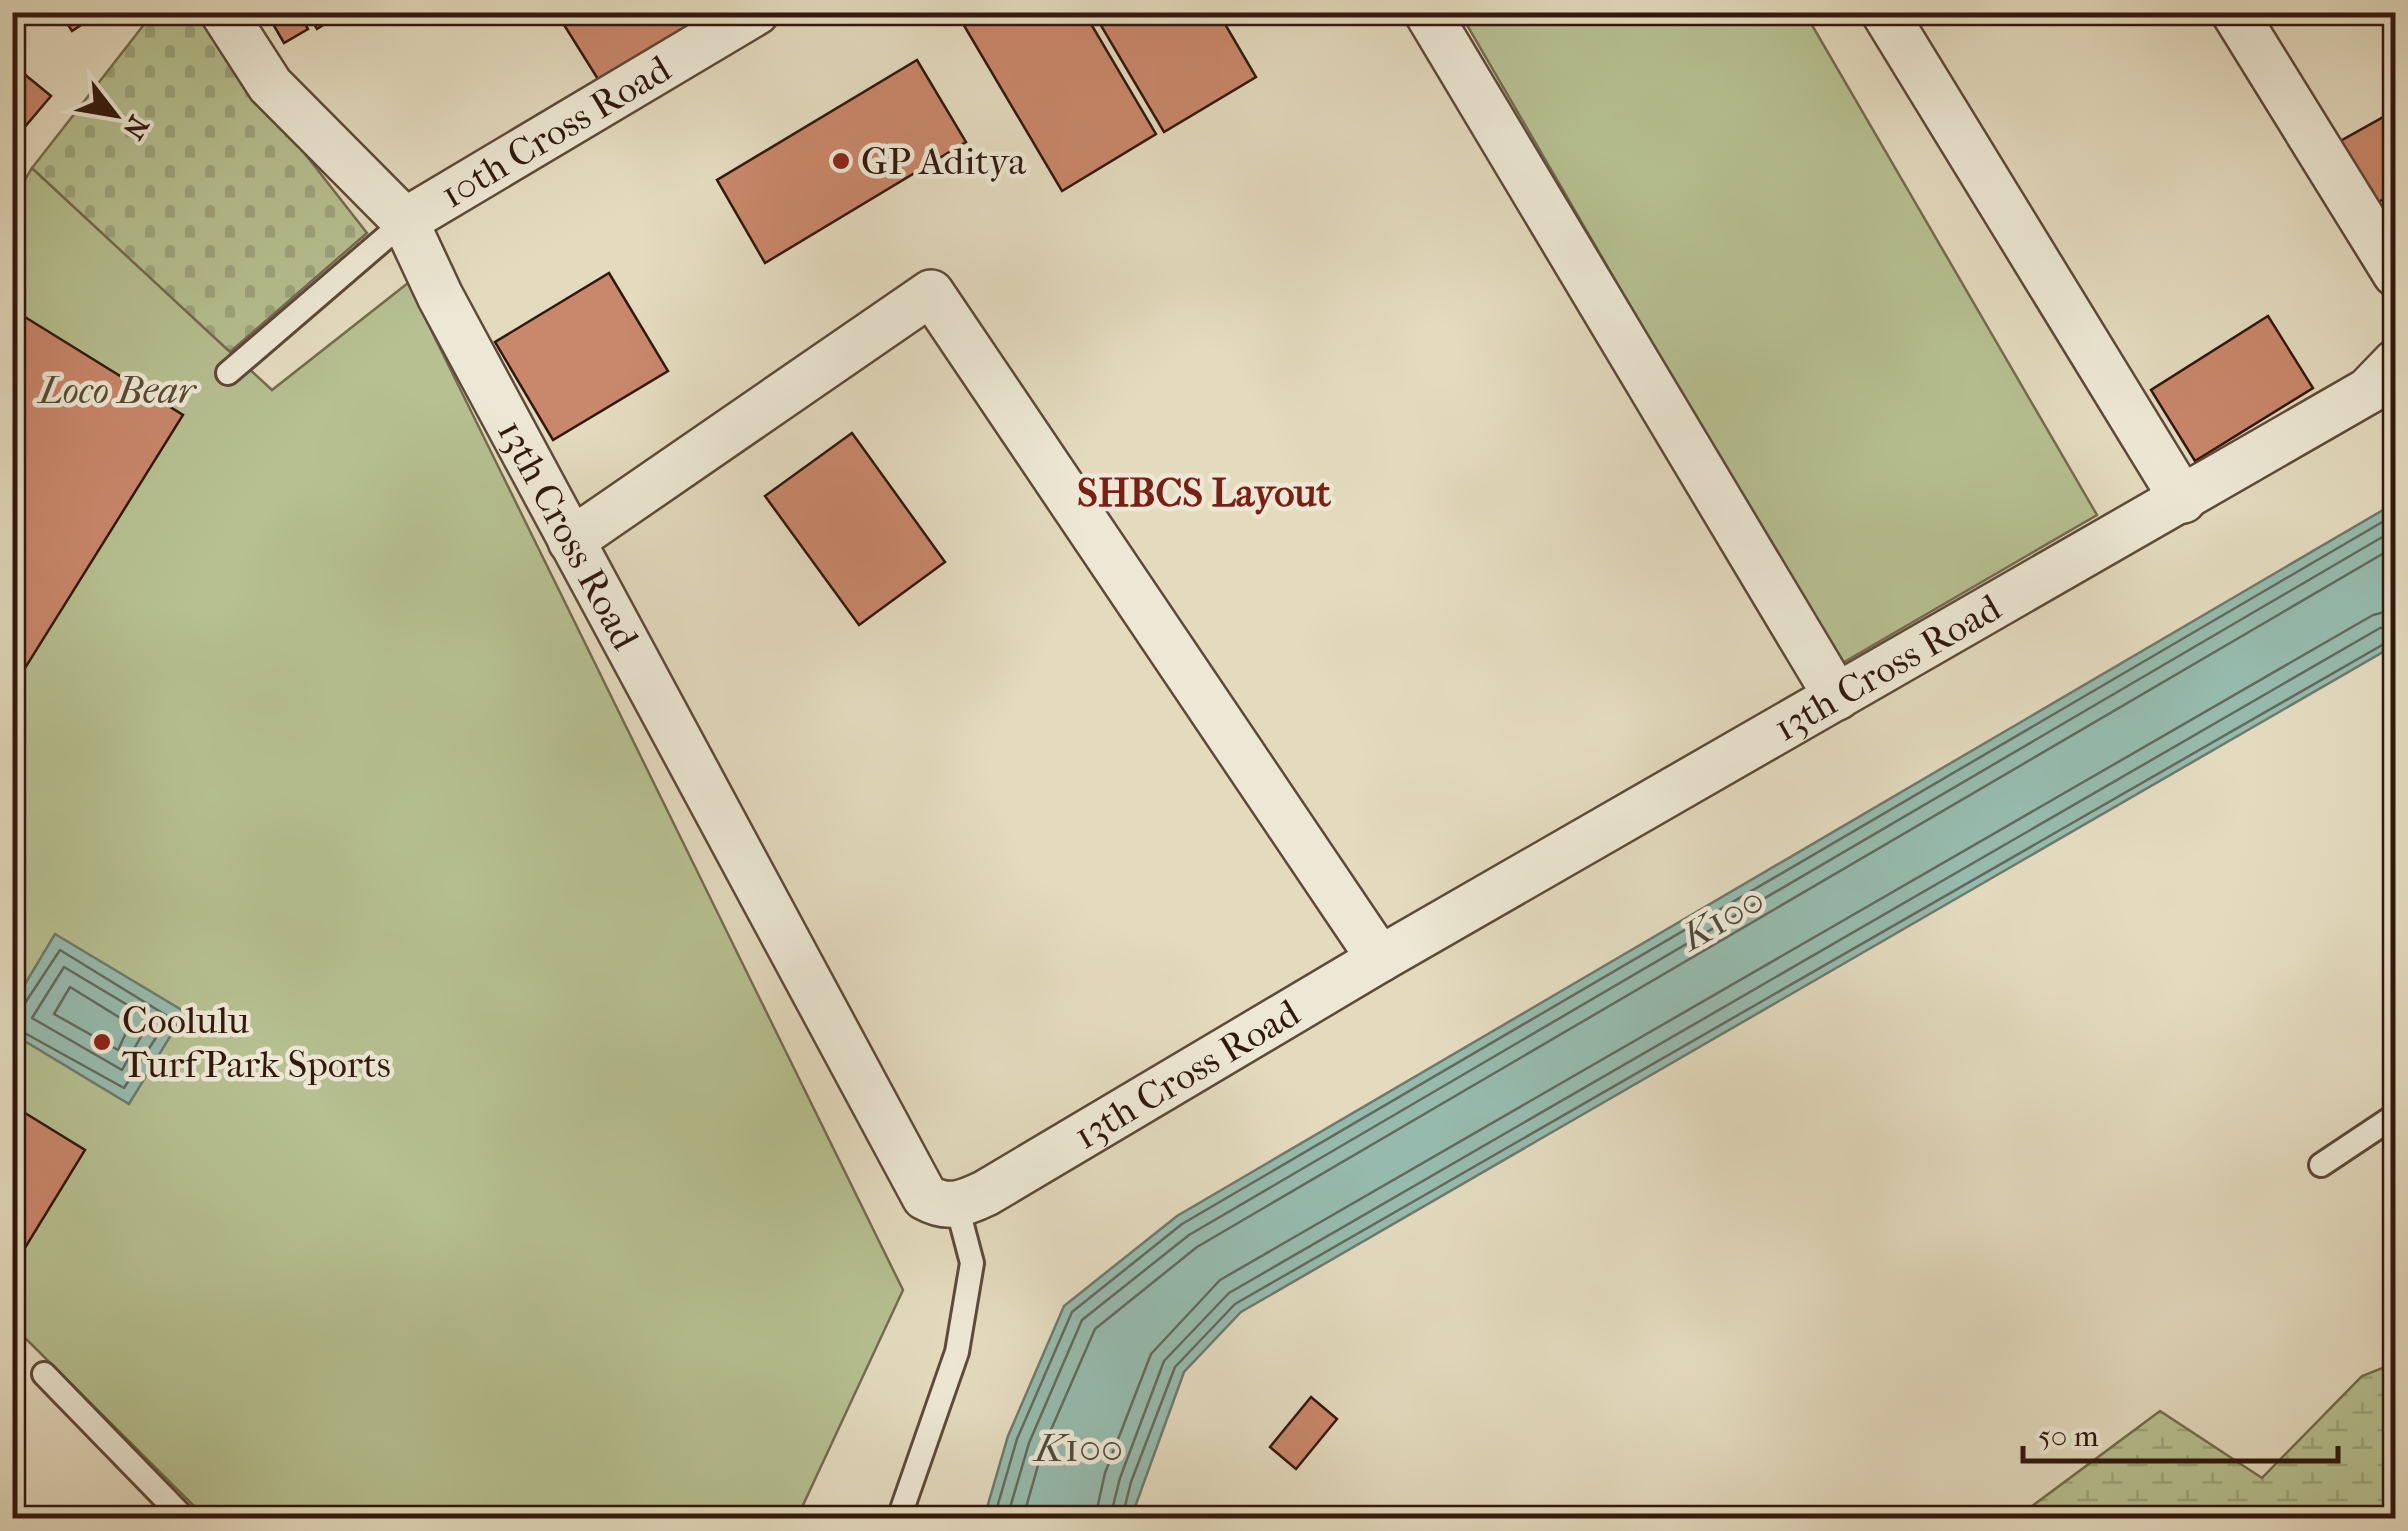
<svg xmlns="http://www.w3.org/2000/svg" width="2408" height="1531" font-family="'IM FELL French Canon',serif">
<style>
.green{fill:#b6c091;stroke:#746c4f;stroke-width:2.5}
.wetland{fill:url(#wetland-marsh);stroke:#746c4f;stroke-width:2.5}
.cemetery{fill:url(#cemetery-stones);stroke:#746c4f;stroke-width:2.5}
.water{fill:#96bbae;stroke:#6e7a6e;stroke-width:2.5}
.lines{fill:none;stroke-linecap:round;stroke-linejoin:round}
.shore{stroke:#646a5e;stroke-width:2.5}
.building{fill:#c9876b;stroke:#31180d;stroke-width:2.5}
.service-casing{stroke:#5e493a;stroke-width:28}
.minor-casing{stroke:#5e493a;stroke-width:50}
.service{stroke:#ede8d5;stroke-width:22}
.minor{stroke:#ede8d5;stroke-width:45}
.poi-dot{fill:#8f2418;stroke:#ede8d5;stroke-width:4}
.labels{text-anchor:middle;stroke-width:9;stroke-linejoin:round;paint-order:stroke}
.street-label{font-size:38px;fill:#31180d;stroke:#ede8d5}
.poi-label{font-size:38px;fill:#31180d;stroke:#ede8d5;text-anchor:start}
.park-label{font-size:38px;font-style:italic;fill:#594a35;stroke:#ede8d5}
.neighbourhood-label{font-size:40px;font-weight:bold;fill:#7a1f14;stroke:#ede8d5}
.water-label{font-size:40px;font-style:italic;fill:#4f493d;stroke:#ede8d5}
</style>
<defs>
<pattern id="wetland-marsh" width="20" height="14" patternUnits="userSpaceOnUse" patternTransform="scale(2.5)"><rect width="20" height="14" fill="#b6c091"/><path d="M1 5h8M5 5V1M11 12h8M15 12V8" fill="none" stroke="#9da47c"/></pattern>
<pattern id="cemetery-stones" width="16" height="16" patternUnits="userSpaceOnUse" patternTransform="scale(2.5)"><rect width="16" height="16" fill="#b6c091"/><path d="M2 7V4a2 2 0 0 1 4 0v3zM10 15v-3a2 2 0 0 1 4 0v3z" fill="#9da47c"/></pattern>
</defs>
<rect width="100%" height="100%" fill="#e4dbbf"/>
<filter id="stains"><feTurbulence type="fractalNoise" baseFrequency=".002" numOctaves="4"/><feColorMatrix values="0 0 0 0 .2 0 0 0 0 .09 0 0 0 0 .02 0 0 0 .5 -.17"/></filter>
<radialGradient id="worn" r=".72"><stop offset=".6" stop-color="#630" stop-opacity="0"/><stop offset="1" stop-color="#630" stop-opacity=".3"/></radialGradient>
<g class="green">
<polygon points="1460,13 1805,13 2097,515 1839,665"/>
<polygon points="32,168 272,390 408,283 903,1290 797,1518 206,1518 13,1326 12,201"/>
</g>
<polygon class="wetland" points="2395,1363 2395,1518 2016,1518 2160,1411 2262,1478 2362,1376"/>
<polygon class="cemetery" points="153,13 195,13 367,233 230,352 32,168"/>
<g class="water">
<polygon points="2395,503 2395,645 1241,1312 1184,1372 1131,1518 984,1518 1008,1436 1064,1306 1177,1216"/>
<polygon points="55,934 185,1012 129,1104 13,1034 13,1004"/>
</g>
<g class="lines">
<g class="shore">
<polygon points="64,967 151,1019 122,1070 32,1018"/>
<polygon points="70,987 130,1024 118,1050 54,1014"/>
<polyline points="12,1007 25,1003 60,950 169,1017 124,1088 12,1026"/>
<polyline points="994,1518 1017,1439 1072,1312 1182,1224 2396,514"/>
<polyline points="1007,1518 1029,1443 1082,1320 1189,1235 2396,529"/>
<polyline points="1023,1518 1043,1448 1095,1329 1197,1247 2396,546"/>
<polyline points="1095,1518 1105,1473 1151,1354 1220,1280 2373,615 2396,609"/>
<polyline points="1110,1518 1120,1478 1164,1361 1229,1293 2380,628 2396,624"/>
<polyline points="1122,1518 1131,1482 1175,1367 1235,1304 2396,637"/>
</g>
</g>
<g class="building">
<polygon points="60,12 101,12 72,31"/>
<polygon points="266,12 298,12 308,29 284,43"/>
<polygon points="307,12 343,12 317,29"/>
<polygon points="556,12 679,12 689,28 601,84"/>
<polygon points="956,12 1084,12 1156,134 1062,191"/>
<polygon points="1093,12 1218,12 1256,77 1164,132"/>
<polygon points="917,60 966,142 765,263 717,180"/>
<polygon points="12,64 51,96 12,142"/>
<polygon points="2396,110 2396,192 2361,212 2326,149"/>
<polygon points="609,273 668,371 553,440 495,342"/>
<polygon points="12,309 183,415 12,689"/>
<polygon points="2268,316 2313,388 2195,461 2151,390"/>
<polygon points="852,433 945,562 859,625 765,496"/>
<polygon points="12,1105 85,1150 12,1269"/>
<polygon points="1311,1397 1337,1419 1296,1469 1270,1447"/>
</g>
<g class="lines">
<g class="service-casing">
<g id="service">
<polyline points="228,373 405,221"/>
<polyline points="2321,1165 2396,1115"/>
<polyline points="44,1374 184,1518"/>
<polyline points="899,1518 957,1352 972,1263 957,1206"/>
</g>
</g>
<g class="minor-casing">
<g id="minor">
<path id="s1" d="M223,12l47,73 135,136 35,75 485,901c23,13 38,7 61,-4l394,-234 988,-568 28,-29"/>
<polyline points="1427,12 1837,697"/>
<polyline points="1884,12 2183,500"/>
<polyline points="2234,12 2396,274"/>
<path id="s2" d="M405,221l351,-209"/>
<polyline points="571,541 931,293 1380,959"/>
</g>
</g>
<use href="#service" class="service"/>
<use href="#minor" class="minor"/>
</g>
<g class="poi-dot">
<circle cx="841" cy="161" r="10"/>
<circle cx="102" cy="1042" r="10"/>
</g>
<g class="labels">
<g class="street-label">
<text dy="13" stroke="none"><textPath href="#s2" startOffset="175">10th Cross Road</textPath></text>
<text dy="13" stroke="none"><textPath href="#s1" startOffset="632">13th Cross Road</textPath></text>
<text dy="13" stroke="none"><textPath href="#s1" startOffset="2492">13th Cross Road</textPath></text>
<text dy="13" stroke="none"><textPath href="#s1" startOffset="1682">13th Cross Road</textPath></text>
</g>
<g class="poi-label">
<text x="861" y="174">GP Aditya</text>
<text x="122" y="1033">Coolulu<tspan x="122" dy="44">TurfPark Sports</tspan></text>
</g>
<g class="park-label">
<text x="117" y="403">Loco Bear</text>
</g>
<g class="neighbourhood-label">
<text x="1204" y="506">SHBCS Layout</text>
</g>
<g class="water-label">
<text transform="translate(1722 917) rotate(-30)" y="14">K100</text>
<text x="1079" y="1461">K100</text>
</g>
</g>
<rect width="2408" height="1531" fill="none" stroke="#e4dbbf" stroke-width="50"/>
<rect x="15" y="15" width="2378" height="1501" fill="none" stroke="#31180d" stroke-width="5"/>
<rect x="25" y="25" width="2358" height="1481" fill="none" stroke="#31180d" stroke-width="2.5"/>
<g transform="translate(115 115) rotate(121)" stroke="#ede8d5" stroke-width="8" paint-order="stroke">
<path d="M0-8L18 38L0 25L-18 38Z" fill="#31180d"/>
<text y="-15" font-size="28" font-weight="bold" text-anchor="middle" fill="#31180d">N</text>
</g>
<path d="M2023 1446v15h315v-15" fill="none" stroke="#31180d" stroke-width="5"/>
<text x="2038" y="1446" font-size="30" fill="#31180d" stroke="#ede8d5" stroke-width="8" paint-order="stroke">50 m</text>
<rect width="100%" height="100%" filter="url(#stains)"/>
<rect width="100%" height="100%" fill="url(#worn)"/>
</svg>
